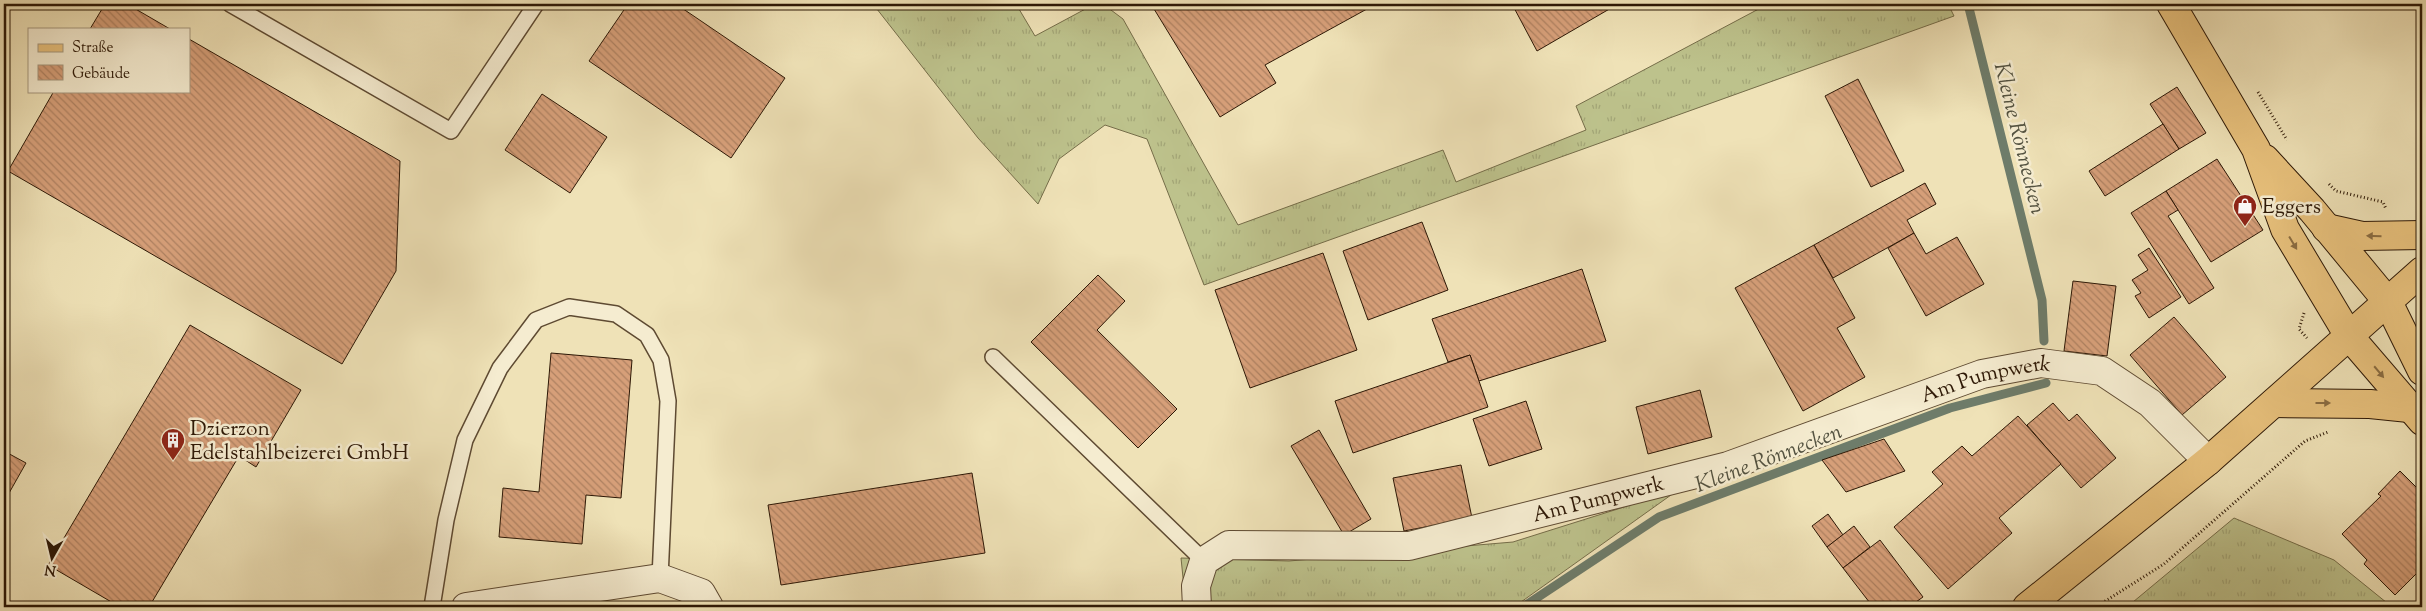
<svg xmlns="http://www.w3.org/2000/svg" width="2426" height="611" font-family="'Sorts Mill Goudy',serif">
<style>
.grass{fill:url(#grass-tufts);stroke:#756d49}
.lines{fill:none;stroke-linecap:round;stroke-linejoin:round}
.stream{stroke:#6e7c6a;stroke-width:9}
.building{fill:url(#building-back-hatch);stroke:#2d1806}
.lane-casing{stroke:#5e4a32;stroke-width:18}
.street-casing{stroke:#5e4a32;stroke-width:30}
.primary-casing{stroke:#2d1806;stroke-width:30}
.path{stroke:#2d1806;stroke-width:3;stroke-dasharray:1 2.5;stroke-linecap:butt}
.lane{stroke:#f5ecd0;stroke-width:15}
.street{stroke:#f5ecd0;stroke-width:28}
.primary{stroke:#e8c17c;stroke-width:28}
.oneway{fill:#8a6c41}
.labels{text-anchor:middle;stroke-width:5;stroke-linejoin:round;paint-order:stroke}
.poi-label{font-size:21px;fill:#2d1806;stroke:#f5ecd0;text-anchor:start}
.street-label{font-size:21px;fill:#2d1806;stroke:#f5ecd0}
.water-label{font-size:22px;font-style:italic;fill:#535240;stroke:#f5ecd0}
</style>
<defs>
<pattern id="grass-tufts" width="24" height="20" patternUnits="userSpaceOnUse" patternTransform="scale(1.25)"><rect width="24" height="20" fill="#bdc28c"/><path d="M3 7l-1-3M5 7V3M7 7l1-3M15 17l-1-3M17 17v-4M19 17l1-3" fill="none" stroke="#a3a677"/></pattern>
<pattern id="building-back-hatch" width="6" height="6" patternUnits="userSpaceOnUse" patternTransform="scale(1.25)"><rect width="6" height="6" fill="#d69f79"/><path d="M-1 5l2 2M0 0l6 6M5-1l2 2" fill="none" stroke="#ae8161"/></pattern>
</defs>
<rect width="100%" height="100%" fill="#efe2b7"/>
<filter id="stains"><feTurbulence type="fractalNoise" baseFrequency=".004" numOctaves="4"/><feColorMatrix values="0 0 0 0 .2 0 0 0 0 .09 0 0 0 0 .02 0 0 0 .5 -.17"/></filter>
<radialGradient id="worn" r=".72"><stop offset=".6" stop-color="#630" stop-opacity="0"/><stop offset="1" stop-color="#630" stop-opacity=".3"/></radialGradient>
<g class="grass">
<polygon points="873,4 1016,4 1035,36 1091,6 1103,4 1123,19 1238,225 1443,150 1456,182 1586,130 1576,106 1768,4 1948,4 1954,16 1204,285 1147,139 1105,125 1059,159 1038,204 978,138"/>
<polygon points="1678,490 1514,607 1186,607 1181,558 1289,561 1513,542"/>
<polygon points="2234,518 2334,560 2392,607 2127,607"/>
</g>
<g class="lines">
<g class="stream">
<polyline points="1968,4 2042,300 2044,341"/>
<polyline points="1523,607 1659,517 1950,408 2046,383"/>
</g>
</g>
<g class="building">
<polygon points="105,4 127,4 170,29 90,29"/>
<polygon points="628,4 676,4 785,78 731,158 589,61"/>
<polygon points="1151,4 1376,4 1265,65 1276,83 1220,117"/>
<polygon points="1512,4 1618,4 1537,51"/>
<polygon points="189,39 400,161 396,271 342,364 8,171 54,91 189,91"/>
<polygon points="1858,79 1904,171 1871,187 1825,96"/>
<polygon points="2177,87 2206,133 2179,149 2150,104"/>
<polygon points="542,94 607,137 570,193 505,150"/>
<polygon points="2163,124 2179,149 2105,196 2089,171"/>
<polygon points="2217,159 2263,230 2211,262 2166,191"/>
<polygon points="1925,183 1936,204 1907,220 1914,233 1833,278 1814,245"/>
<polygon points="2166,191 2178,210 2168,216 2214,288 2189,304 2131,213"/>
<polygon points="1422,222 1448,290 1368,320 1343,251"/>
<polygon points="1914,233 1926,254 1957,237 1984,284 1926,316 1888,248"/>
<polygon points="1814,245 1855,318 1837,328 1865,377 1803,411 1735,288"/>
<polygon points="2149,248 2181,297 2149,318 2135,296 2141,293 2132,280 2148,270 2138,255"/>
<polygon points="1323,253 1357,350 1250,388 1215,290"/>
<polygon points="1582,269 1606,341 1479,381 1470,355 1448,362 1432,319"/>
<polygon points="1098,275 1125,301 1097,330 1177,409 1138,448 1031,342"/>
<polygon points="2073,281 2116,286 2107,356 2064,351"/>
<polygon points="2174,317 2226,377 2182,415 2130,355"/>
<polygon points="190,325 301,390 256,467 239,456 149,607 120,607 48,565"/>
<polygon points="551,353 632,360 621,498 586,495 582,544 499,537 503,488 539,492"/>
<polygon points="1470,355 1488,407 1353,453 1335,401"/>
<polygon points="1700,390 1712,437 1648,454 1636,407"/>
<polygon points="1526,401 1542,449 1489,466 1473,419"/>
<polygon points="2053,403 2069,421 2077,414 2116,458 2081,488 2027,425"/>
<polygon points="2018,416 2061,464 1999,518 2012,533 1948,589 1894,527 1943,484 1932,472 1962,446 1972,456"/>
<polygon points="1319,430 1371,519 1344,535 1291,446"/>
<polygon points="1884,439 1905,471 1846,492 1822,460"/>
<polygon points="4,451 26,463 4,502"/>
<polygon points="1461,465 1472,518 1404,531 1393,478"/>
<polygon points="2400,471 2422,493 2422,573 2420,570 2395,595 2364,564 2367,560 2342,534 2381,496 2378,494"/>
<polygon points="972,473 985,553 781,585 768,505"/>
<polygon points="1828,514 1843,535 1827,547 1812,526"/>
<polygon points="1854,526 1870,547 1843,568 1827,547"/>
<polygon points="1880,540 1923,597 1909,607 1873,607 1843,568"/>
</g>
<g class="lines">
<g class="lane-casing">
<g id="lane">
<polyline points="230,4 451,131 536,4"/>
<polyline points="993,357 1204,561"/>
<polyline points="432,607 446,520 465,440 500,368 536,320 569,307 616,314 647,335 661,360 668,401 660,578"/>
</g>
</g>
<g class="street-casing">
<g id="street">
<polyline points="466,607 660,578 701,593 709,607"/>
<path id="s1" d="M1197,607l-1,-21 8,-25 25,-16 180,1 319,-80 254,-92 59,-11 61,8 48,32 58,58"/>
</g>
</g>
<g class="primary-casing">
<g id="primary">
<polyline points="2171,4 2256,149 2285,229 2349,336 2422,421"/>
<polyline points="2265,159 2312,210 2388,302 2422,371"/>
<polyline points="2326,228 2362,236 2422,235"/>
<polyline points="2274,403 2370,404 2409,408"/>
<polyline points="2027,607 2208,461 2422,271"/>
</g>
</g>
<g class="path">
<polyline points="2258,92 2287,140"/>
<polyline points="2329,184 2336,191 2383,202 2386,209"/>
<polyline points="2304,313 2299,329 2307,338"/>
<polyline points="2096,607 2164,564 2305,441 2328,432"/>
</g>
<use href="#lane" class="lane"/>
<use href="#street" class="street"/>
<use href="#primary" class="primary"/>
</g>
<defs><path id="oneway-solid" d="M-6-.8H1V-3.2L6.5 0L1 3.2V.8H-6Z" transform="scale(1.25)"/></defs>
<g class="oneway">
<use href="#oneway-solid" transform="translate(2374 236) rotate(-179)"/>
<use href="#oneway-solid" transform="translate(2293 243) rotate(59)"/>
<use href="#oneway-solid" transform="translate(2379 372) rotate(50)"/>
<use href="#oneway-solid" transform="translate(2323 403)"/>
</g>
<defs>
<g id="shop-pin" transform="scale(1.25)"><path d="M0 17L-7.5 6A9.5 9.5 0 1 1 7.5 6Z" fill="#8f2418" stroke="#f5ecd0"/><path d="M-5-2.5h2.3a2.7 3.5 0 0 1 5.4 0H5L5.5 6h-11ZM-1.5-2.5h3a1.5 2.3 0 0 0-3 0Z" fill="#fff"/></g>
<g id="building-pin" transform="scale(1.25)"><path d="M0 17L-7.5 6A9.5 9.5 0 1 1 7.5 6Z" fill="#8f2418" stroke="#f5ecd0"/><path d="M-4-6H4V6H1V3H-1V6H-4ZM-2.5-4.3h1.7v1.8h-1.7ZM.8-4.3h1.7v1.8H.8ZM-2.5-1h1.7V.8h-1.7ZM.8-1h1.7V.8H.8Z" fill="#fff"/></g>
</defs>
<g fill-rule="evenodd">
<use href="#shop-pin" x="2245" y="206"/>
<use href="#building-pin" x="173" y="440"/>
</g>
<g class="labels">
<g class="poi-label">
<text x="2262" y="213">Eggers</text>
<text x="190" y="435">Dzierzon<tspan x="190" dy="24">Edelstahlbeizerei GmbH</tspan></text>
</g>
<g class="street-label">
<text dy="7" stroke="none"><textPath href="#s1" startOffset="859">Am Pumpwerk</textPath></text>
<text dy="7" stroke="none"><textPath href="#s1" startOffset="452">Am Pumpwerk</textPath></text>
</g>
<g class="water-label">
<text transform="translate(2021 138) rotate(76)" y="8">Kleine Rönnecken</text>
<text transform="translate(1768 457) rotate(-21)" y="8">Kleine Rönnecken</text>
</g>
</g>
<rect width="2426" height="611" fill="none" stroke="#efe2b7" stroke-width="20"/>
<rect x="5" y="5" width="2416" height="601" fill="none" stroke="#2d1806" stroke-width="2.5"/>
<rect x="10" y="10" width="2406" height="591" fill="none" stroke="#2d1806"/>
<rect x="28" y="28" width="162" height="65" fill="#f5ecd0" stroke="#a5977f"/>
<rect x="38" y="44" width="25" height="8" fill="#e8c17c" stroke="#a5977f"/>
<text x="72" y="52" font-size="15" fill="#2d1806">Straße</text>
<rect x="38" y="65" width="25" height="15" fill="url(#building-back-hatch)" stroke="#a5977f"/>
<text x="72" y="78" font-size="15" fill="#2d1806">Gebäude</text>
<g transform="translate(52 558) rotate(188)" stroke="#f5ecd0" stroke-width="4" paint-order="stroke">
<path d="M0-4L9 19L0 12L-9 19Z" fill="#2d1806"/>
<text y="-8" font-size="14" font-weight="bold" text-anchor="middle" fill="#2d1806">N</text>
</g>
<rect width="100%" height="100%" filter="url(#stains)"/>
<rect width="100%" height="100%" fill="url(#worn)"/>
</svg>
